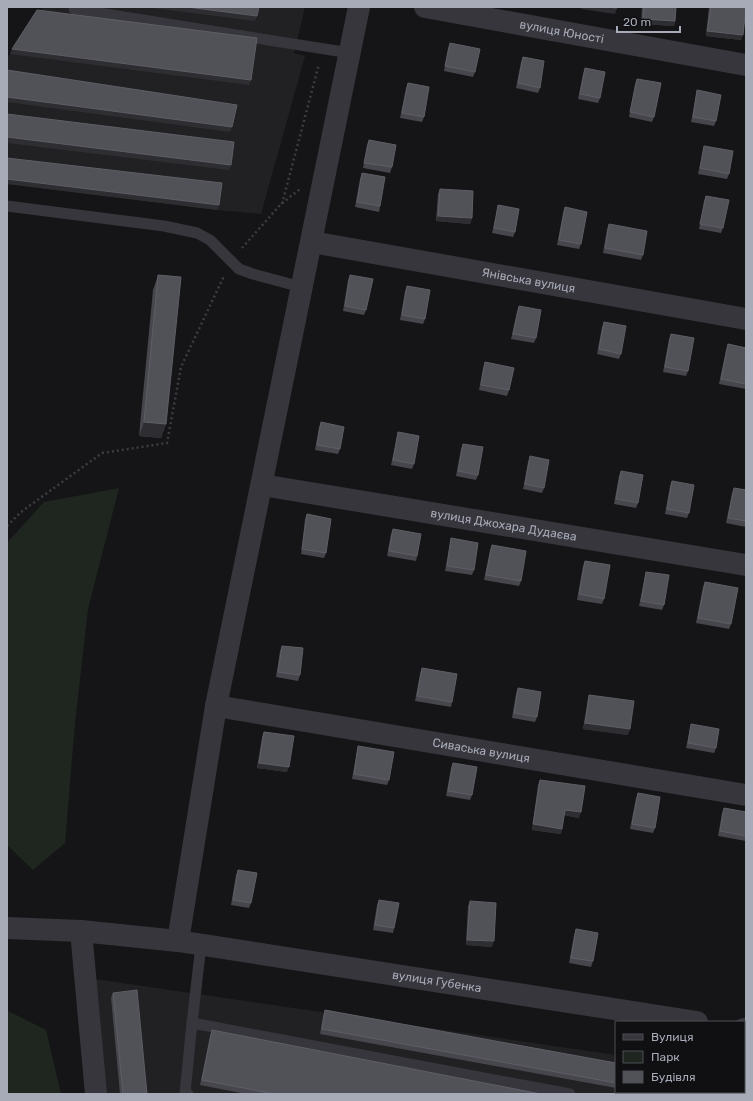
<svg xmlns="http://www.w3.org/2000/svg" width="753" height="1101" font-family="Rubik,sans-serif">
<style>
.built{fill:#212124}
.green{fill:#1f2620}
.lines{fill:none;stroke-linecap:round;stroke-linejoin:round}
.path{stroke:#3c3d43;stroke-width:2.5;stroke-dasharray:2 3;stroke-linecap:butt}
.service{stroke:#36363c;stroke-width:11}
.minor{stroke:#36363c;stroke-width:22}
.wall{fill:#46464c}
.shaded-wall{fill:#2e2e32}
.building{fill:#515158;stroke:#5e5f66}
.labels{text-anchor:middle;stroke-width:3;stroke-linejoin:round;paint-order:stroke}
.street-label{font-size:12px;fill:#a7aab7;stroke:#101012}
</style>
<rect width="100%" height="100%" fill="#151517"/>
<g class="built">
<polygon points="43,7 305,7 294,53 305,56 261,214 217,210 7,184 7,58 36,15"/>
<polygon points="88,978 616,1055 616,1092 744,1092 744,1074 746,1074 746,1094 99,1094"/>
</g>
<g class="green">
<polygon points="119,488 88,609 75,723 65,843 33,870 7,845 7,543 44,502"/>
<polygon points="8,1011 46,1030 61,1094 7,1094 7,1016"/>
</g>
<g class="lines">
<g class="path">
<polyline points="282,204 319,64"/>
<polyline points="242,248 281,204 300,189"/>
<polyline points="7,526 21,512 102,453 167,443 181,367 224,276"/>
</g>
<g class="service">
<polyline points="74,9 350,53"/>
<polyline points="7,206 164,226 197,233 210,240 239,269 253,274 301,287"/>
<polyline points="192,1023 201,945"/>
<polyline points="188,1094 185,1093 192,1023 570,1094"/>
</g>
<g class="minor">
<path id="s1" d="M425,7l321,58"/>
<path id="s2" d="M312,242l434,77"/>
<path id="s3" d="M262,485l484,80"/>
<path id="s4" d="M216,706l530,89"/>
<polyline points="7,928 81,931 178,941 216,706 359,7"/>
<polyline points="81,931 96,1094"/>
<path id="s5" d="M178,941l519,81"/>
<polyline points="744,1029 746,1030"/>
</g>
</g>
<g class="wall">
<polygon points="642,7 676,7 675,21 674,26 641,24"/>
<polygon points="709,7 746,7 741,40 706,36"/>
<polygon points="450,43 475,72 473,77 444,71 448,48"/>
<polygon points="523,57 540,88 538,93 516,88 521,62"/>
<polygon points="585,68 600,98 598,103 578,99 583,74"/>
<polygon points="637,79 654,117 652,122 629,117 635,84"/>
<polygon points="408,83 424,117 422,122 400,118 406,88"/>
<polygon points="697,90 716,121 714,126 691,122 696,95"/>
<polygon points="369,140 392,167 390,173 363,168 367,145"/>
<polygon points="704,146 729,174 727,179 698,174 703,151"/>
<polygon points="362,173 380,206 379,212 355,207 360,179"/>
<polygon points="440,189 472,218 470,224 436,221 438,194"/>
<polygon points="706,196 723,228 721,233 699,229 704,201"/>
<polygon points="498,205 515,232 513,237 492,233 497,211"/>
<polygon points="565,207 581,244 579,249 557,245 563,213"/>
<polygon points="609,224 643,255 641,260 603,253 607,229"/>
<polygon points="158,275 166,424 161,438 139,436 153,290"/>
<polygon points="350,275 366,310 364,315 343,311 348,280"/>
<polygon points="407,286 425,319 423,324 400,320 405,291"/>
<polygon points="519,306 536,338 534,343 511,339 517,312"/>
<polygon points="604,322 621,354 619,359 597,354 602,327"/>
<polygon points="671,334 688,371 686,376 663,372 669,339"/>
<polygon points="728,344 746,348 746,389 719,384 726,350"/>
<polygon points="485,362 509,390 507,396 479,390 483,368"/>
<polygon points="321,422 340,449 338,454 315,450 319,427"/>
<polygon points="398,432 414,464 412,469 391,465 397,437"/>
<polygon points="463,444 478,475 476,480 456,476 461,449"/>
<polygon points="530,456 544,488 542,493 523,489 528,462"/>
<polygon points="621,471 638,503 636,508 614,504 619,476"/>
<polygon points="672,481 689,513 687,518 665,514 670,486"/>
<polygon points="734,488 746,490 746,527 726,523 732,493"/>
<polygon points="307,514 326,553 324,558 301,554 305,519"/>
<polygon points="393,529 417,556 416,561 387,556 391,534"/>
<polygon points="451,538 474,570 472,575 445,571 450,543"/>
<polygon points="492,545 521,581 519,586 484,580 490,550"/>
<polygon points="585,561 604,599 602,604 577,600 583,566"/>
<polygon points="646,572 664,605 662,610 639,606 645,577"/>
<polygon points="705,582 731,624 729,629 696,623 703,587"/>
<polygon points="282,646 300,675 298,681 276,677 280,651"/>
<polygon points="422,668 452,702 451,707 415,701 420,674"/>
<polygon points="518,688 537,717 535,722 512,718 516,694"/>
<polygon points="589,695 628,735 583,729 588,700"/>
<polygon points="691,724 716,748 714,753 686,748 690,729"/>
<polygon points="264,732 287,772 257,768 262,737"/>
<polygon points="358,746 389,780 387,785 352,779 357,751"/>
<polygon points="453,763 472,795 470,800 446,796 451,768"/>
<polygon points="540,780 579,818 564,815 561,834 532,830 538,785"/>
<polygon points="638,793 655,828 653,833 630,829 636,798"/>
<polygon points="724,808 746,812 746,841 718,836 722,813"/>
<polygon points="238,870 251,903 249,908 231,905 236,875"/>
<polygon points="379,900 394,928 393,933 373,930 377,905"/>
<polygon points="470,901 492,947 466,945 468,906"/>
<polygon points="576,929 593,961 591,967 569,963 574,935"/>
<polygon points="113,993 147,1094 120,1094 111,998"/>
<polygon points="325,1010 616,1063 616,1088 320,1034 323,1016"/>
<polygon points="212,1030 541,1094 246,1094 200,1085 210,1036"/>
<polygon points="638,1092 744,1092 746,1094 649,1094"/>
</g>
<g class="shaded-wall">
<polygon points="145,7 187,7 257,16 255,21"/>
<polygon points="582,7 606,7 617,8 615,14 581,9"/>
<polygon points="643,19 675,21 674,26 641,24"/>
<polygon points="707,31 743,35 741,40 706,36"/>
<polygon points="12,49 251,80 249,85 10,54"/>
<polygon points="7,97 232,127 230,132 7,102"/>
<polygon points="7,137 231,165 229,170 7,143"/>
<polygon points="7,179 219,205 217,210 7,184"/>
<polygon points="438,216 472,218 470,224 436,221"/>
<polygon points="144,422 166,424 161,438 139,436"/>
<polygon points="585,723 630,729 628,735 583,729"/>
<polygon points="259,763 289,767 287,772 257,768"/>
<polygon points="565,810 581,812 579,818 563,815"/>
<polygon points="533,824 562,829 561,834 532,830"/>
<polygon points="467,940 494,941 492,947 466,945"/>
</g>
<g class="building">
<polygon points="187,7 259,7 257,16"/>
<polygon points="606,7 618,7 617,8"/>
<polygon points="644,7 676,7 675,21 643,19"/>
<polygon points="711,7 746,7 743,35 707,31"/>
<polygon points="37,10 257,38 251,80 12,49"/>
<polygon points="450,43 480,49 475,72 445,66"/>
<polygon points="523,57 544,61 540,88 518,83"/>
<polygon points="585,68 605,72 600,98 580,94"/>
<polygon points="7,70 237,105 232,127 7,97"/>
<polygon points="637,79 661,83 654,117 630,112"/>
<polygon points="408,83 429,87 424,117 402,113"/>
<polygon points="697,90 721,95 716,121 693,117"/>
<polygon points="7,114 234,142 231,165 7,137"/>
<polygon points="369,140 396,145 392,167 364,163"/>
<polygon points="704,146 733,151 729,174 700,168"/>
<polygon points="7,158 222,183 219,205 7,179"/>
<polygon points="362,173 385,177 380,206 357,202"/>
<polygon points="440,189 473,191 472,218 438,216"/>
<polygon points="706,196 729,200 723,228 700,224"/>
<polygon points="498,205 519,209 515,232 494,228"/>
<polygon points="565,207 587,212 581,244 559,240"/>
<polygon points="609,224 647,231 643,255 605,248"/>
<polygon points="158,275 181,277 166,424 144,422"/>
<polygon points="350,275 373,279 366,310 345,306"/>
<polygon points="407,286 430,290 425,319 402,315"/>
<polygon points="519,306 541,310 536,338 513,334"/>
<polygon points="604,322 626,326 621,354 599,349"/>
<polygon points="671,334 694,338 688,371 665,367"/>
<polygon points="728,344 746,348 746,384 721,379"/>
<polygon points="485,362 514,368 509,390 481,385"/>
<polygon points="321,422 344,427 340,449 317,445"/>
<polygon points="398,432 419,436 414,464 393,460"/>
<polygon points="463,444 483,447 478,475 458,471"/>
<polygon points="530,456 549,460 544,488 525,484"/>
<polygon points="621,471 643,475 638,503 616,499"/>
<polygon points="672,481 694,485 689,513 667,509"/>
<polygon points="734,488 746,490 746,521 728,518"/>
<polygon points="307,514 331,519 326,553 302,549"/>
<polygon points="393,529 421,534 417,556 389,551"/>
<polygon points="451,538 478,543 474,570 447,566"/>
<polygon points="492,545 526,551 521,581 486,575"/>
<polygon points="585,561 610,565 604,599 579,594"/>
<polygon points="646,572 669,575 664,605 641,601"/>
<polygon points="705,582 738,588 731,624 698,618"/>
<polygon points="282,646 303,648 300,675 278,672"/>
<polygon points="422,668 457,674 452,702 417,696"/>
<polygon points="518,688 541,692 537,717 514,713"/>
<polygon points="589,695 634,701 630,729 585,723"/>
<polygon points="691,724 719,729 716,748 688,743"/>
<polygon points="264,732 294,736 289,767 259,763"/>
<polygon points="358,746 394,752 389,780 354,774"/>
<polygon points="453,763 477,767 472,795 448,791"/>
<polygon points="540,780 585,786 581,812 565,810 562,829 533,824"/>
<polygon points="638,793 660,797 655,828 632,824"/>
<polygon points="724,808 746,812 746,836 720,831"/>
<polygon points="238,870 257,873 251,903 233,900"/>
<polygon points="379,900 399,903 394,928 375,925"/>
<polygon points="470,901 496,903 494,941 467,940"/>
<polygon points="576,929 598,933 593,961 571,958"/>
<polygon points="137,990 147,1094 123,1094 113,993"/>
<polygon points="325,1010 616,1063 616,1083 322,1029"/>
<polygon points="212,1030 541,1094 274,1094 202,1080"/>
<polygon points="744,1086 746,1087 746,1094 679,1094 668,1092 744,1092"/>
</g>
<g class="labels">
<g class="street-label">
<text dy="4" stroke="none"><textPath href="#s1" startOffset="139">вулиця Юності</textPath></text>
<text dy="4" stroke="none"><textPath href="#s2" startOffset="220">Янівська вулиця</textPath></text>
<text dy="4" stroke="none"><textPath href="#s3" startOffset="245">вулиця Джохара Дудаєва</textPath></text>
<text dy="4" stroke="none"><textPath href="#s4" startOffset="269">Сиваська вулиця</textPath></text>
<text dy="4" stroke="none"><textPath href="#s5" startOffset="262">вулиця Губенка</textPath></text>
</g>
</g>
<rect width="753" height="1101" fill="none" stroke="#a7aab7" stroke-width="16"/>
<rect x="615" y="1021" width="130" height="72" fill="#101012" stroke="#4c4e54"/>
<rect x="623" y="1034" width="20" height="6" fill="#36363c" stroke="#4c4e54"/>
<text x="651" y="1041" font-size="12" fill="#a7aab7">Вулиця</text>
<rect x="623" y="1051" width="20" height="12" fill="#1f2620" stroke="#4c4e54"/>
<text x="651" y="1061" font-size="12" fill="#a7aab7">Парк</text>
<rect x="623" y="1071" width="20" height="12" fill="#515158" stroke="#4c4e54"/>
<text x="651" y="1081" font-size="12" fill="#a7aab7">Будівля</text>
<path d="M617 26v6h63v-6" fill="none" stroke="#a7aab7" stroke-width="2"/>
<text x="623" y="26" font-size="12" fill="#a7aab7" stroke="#101012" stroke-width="3" paint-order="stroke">20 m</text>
</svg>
